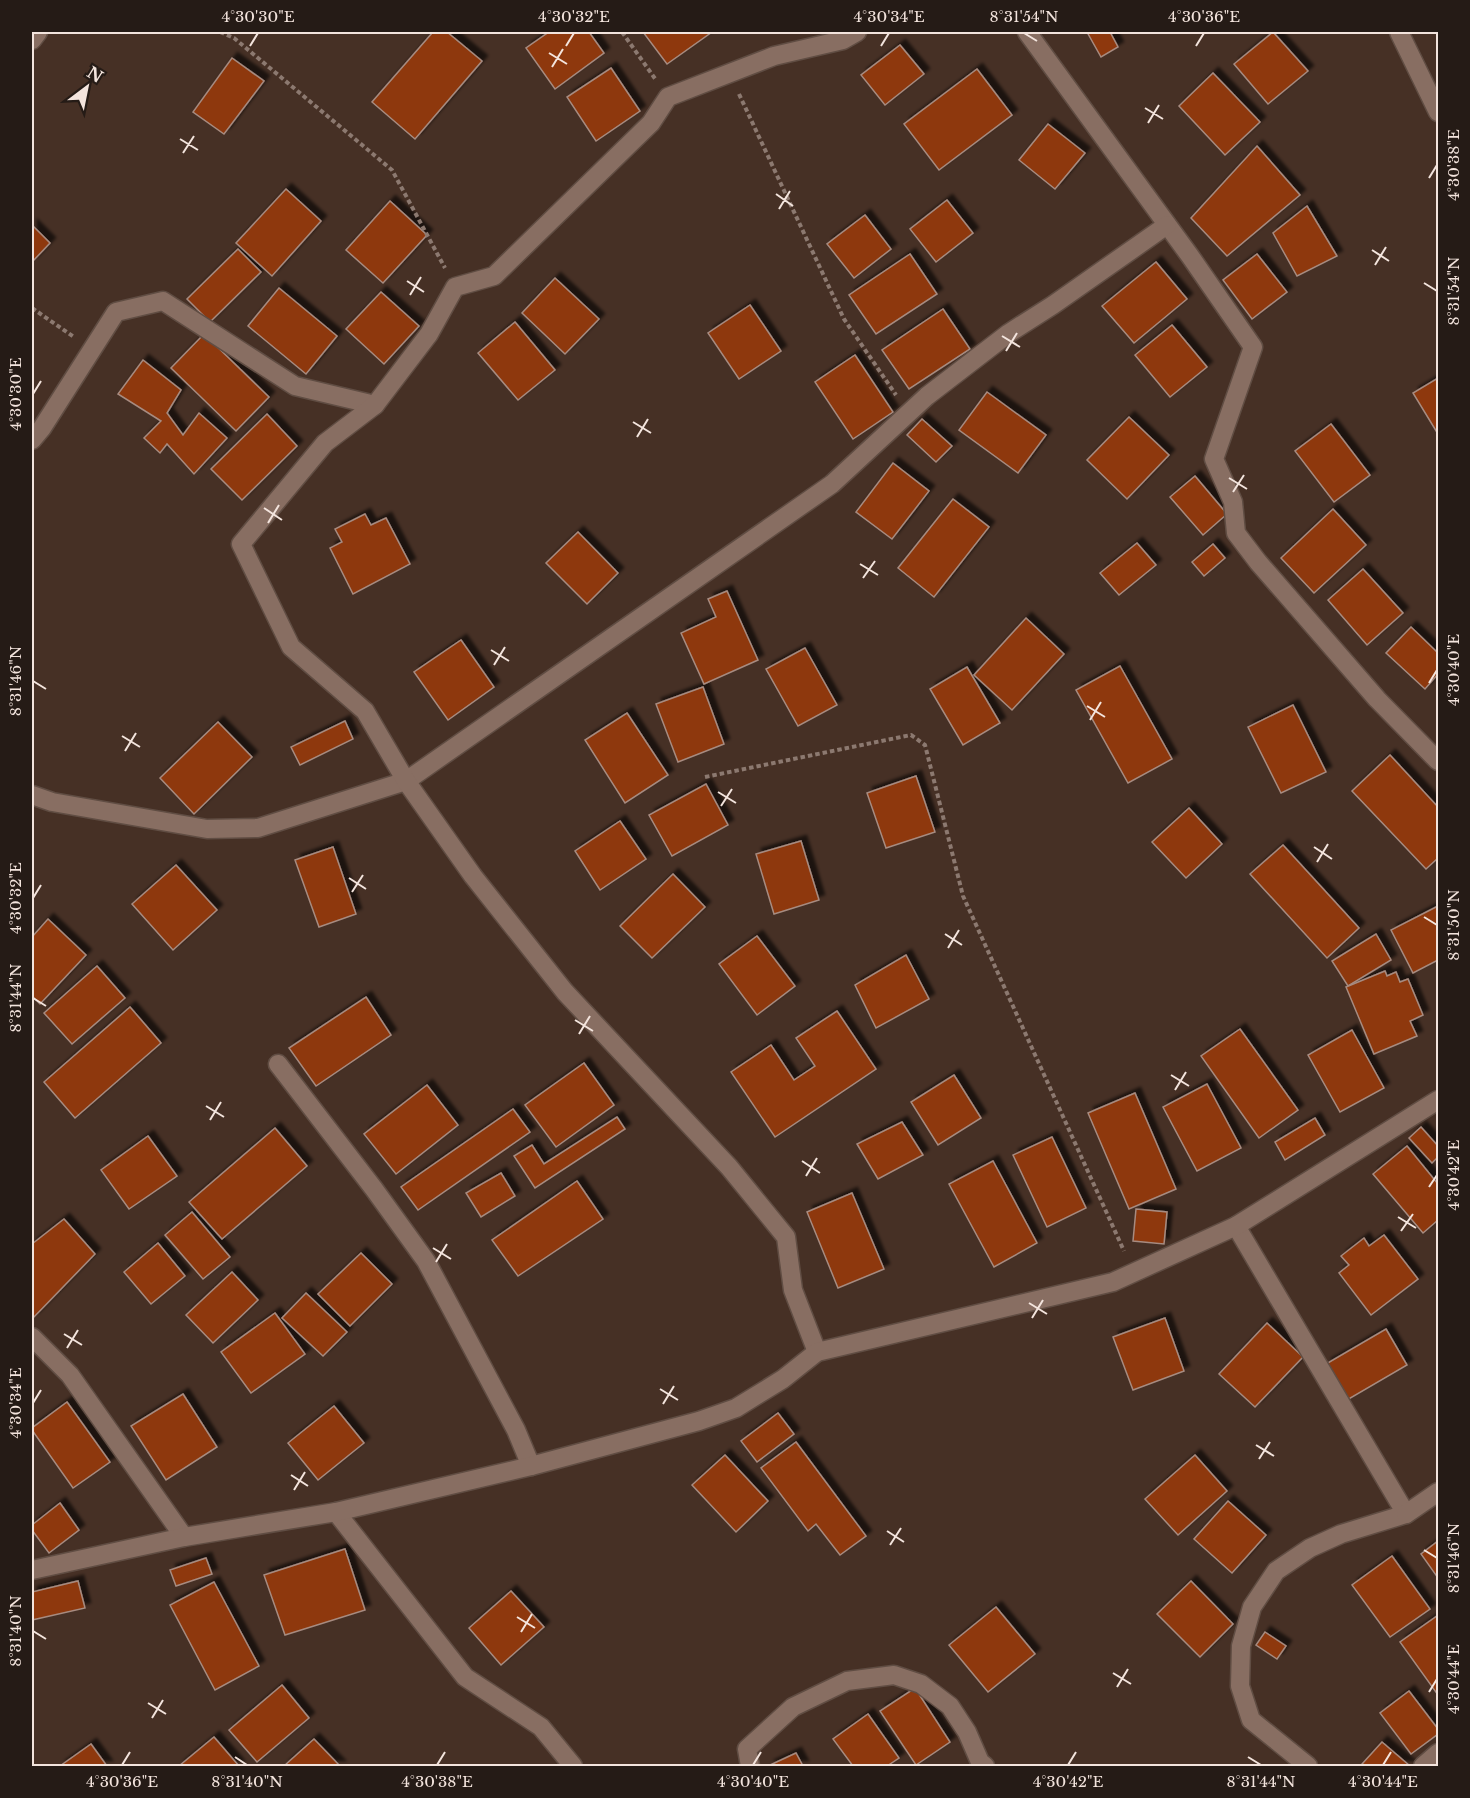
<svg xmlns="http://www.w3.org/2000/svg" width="1470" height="1798" font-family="'Libre Baskerville',serif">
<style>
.building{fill:#8e370a;stroke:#a78b80;stroke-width:1.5;filter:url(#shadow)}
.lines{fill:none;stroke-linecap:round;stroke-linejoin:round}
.street-casing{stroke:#604d43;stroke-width:21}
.path{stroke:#8c7970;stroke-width:4;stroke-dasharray:4.5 3;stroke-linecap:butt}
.street{stroke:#886e62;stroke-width:18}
.ticks{fill:none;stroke:#f3e4dd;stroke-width:2}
.neatline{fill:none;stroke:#f3e4dd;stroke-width:2}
.ticks-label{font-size:15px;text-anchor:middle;fill:#f3e4dd}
</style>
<defs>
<filter id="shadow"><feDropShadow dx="5.5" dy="-5.5" stdDeviation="1.5" flood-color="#0009"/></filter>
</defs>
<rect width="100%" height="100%" fill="#463025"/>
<g class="building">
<polygon points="433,32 447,32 482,61 415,139 372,102"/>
<polygon points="549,32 589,32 604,53 555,89 526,48"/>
<polygon points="643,32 712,32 667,64"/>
<polygon points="1087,32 1110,32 1118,47 1101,57"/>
<polygon points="1273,32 1308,71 1268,104 1234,64"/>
<polygon points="900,45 924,74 885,105 861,75"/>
<polygon points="232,58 264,81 224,134 193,112"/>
<polygon points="611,68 640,111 596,141 567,97"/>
<polygon points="977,69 1012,115 939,170 904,124"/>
<polygon points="1213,73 1260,122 1225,155 1179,106"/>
<polygon points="1048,124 1085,153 1055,189 1019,160"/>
<polygon points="1257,146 1300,195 1227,256 1191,218"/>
<polygon points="286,189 321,221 272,276 236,243"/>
<polygon points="947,200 973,233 936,262 910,229"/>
<polygon points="390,201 427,235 383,283 346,250"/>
<polygon points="1307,206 1337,256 1297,276 1273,233"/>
<polygon points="865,215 891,249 854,278 827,244"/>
<polygon points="32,225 50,243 32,262"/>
<polygon points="238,249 261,272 210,322 187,299"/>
<polygon points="910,254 937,294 876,334 849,295"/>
<polygon points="1257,254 1287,292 1252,319 1223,280"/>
<polygon points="1156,262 1187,299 1134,343 1102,306"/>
<polygon points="555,278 599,319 565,354 522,313"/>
<polygon points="279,288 337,336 306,374 248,326"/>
<polygon points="381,292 419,326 384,364 346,329"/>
<polygon points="750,305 781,351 739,379 708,333"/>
<polygon points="943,309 970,349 909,389 882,350"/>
<polygon points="515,322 555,370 518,400 478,353"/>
<polygon points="1172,325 1207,367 1170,397 1135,355"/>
<polygon points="204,334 269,397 236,431 171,368"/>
<polygon points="855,355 893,412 853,439 815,382"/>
<polygon points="143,360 181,390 167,413 183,435 199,413 227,438 194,474 167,444 160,453 144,438 161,421 118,394"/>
<polygon points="1438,378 1438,434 1413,393"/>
<polygon points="987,392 1046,435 1018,473 959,430"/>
<polygon points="267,414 297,446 242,500 211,469"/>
<polygon points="1129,417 1169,455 1127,499 1087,460"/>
<polygon points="922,419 952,446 936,462 907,435"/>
<polygon points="1331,424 1370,475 1334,502 1295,451"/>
<polygon points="893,463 929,491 892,539 856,512"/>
<polygon points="1195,476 1227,514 1203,535 1170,497"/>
<polygon points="953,499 989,527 934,597 898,568"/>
<polygon points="1333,509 1366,545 1314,593 1281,558"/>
<polygon points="365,514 371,525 386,518 410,564 353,594 330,548 342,542 335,529"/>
<polygon points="578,532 618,573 587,604 546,563"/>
<polygon points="1137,543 1156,565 1119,595 1100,573"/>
<polygon points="1213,544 1225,558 1204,576 1192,562"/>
<polygon points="1363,569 1403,613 1367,645 1328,600"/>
<polygon points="727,591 758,660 704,684 681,633 716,617 708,599"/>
<polygon points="1026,618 1064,654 1012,710 974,675"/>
<polygon points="1411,627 1438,653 1438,674 1425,689 1386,653"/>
<polygon points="461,640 494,687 448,720 414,672"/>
<polygon points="805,648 837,705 798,726 766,669"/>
<polygon points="1120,666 1172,759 1128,783 1076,690"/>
<polygon points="967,667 1000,723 963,745 930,689"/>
<polygon points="703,687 724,744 678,762 656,704"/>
<polygon points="1293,705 1326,772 1281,793 1248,727"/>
<polygon points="627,713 668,775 625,803 585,740"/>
<polygon points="345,721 353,739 300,765 291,747"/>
<polygon points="218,722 252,757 194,814 160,778"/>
<polygon points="1390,755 1438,807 1438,858 1426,869 1352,791"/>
<polygon points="916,776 935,832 886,848 867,793"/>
<polygon points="706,784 728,825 672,856 649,815"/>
<polygon points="1189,808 1222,844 1186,878 1152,842"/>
<polygon points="620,821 646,859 600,890 575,851"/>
<polygon points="801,841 819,900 774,914 756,854"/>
<polygon points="1283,845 1359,928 1327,958 1250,874"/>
<polygon points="333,847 356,914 319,927 295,860"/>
<polygon points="176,865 217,910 173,950 132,904"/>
<polygon points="673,874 705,907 652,958 620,926"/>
<polygon points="1438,906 1438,960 1413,973 1391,930"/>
<polygon points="48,919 86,955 40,1004 32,996 32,937"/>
<polygon points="1376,934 1391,960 1348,986 1332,961"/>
<polygon points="757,936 795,986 757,1015 719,964"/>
<polygon points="906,955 929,999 876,1028 855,985"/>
<polygon points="97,966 125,998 72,1044 44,1013"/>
<polygon points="1385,971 1387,976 1396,972 1400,982 1408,979 1423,1015 1410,1021 1417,1036 1374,1054 1346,987"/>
<polygon points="366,997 391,1035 316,1086 289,1048"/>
<polygon points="130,1007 161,1043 75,1118 44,1082"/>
<polygon points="837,1011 876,1069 775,1137 731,1072 771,1045 794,1080 815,1066 796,1038"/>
<polygon points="1240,1029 1298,1110 1259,1138 1201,1056"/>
<polygon points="1352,1030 1384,1088 1340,1112 1308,1055"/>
<polygon points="584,1063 614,1105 556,1147 525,1105"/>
<polygon points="954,1075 981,1118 938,1145 911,1102"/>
<polygon points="1207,1084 1241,1148 1197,1171 1163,1107"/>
<polygon points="427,1085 458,1125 396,1174 364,1134"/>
<polygon points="1135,1093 1176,1189 1129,1209 1088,1113"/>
<polygon points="513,1109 530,1132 418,1210 401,1187"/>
<polygon points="617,1117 625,1129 535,1188 514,1156 532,1145 544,1164"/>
<polygon points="1315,1118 1325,1135 1285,1160 1275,1142"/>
<polygon points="902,1122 923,1155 878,1179 857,1144"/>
<polygon points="1421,1127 1438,1146 1438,1157 1432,1163 1409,1138"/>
<polygon points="275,1128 307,1166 222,1239 189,1202"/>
<polygon points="148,1136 177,1176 129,1209 101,1170"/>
<polygon points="1052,1137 1086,1208 1047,1227 1013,1155"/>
<polygon points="1407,1146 1438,1184 1438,1220 1423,1233 1373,1174"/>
<polygon points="993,1161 1037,1243 994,1267 949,1184"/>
<polygon points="501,1173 515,1196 481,1217 466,1193"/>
<polygon points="577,1181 603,1219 518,1276 492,1240"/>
<polygon points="852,1193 884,1269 838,1288 807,1212"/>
<polygon points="1136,1209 1167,1212 1164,1244 1133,1241"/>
<polygon points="192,1212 230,1257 203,1279 165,1235"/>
<polygon points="64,1219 95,1254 33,1318 32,1244"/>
<polygon points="1384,1235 1418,1279 1371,1315 1339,1273 1349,1265 1341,1256 1364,1238 1369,1246"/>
<polygon points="158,1243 185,1276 151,1304 124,1272"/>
<polygon points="361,1253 392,1284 350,1326 318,1294"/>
<polygon points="232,1272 258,1300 213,1343 186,1315"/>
<polygon points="306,1293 347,1332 323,1356 282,1318"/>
<polygon points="275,1313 305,1354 251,1393 221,1352"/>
<polygon points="1165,1318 1184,1371 1133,1390 1113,1337"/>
<polygon points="1267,1323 1303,1357 1255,1407 1219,1374"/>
<polygon points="1386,1329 1407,1365 1347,1400 1326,1364"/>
<polygon points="183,1394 217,1447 166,1480 131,1426"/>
<polygon points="67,1402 110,1462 73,1488 32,1430 32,1428"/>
<polygon points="334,1406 364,1443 318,1480 288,1443"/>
<polygon points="778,1413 794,1434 757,1462 741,1441"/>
<polygon points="796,1442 866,1536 840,1555 816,1524 808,1531 761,1468"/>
<polygon points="725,1455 768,1501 736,1532 692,1485"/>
<polygon points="1195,1455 1227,1491 1178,1535 1145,1499"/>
<polygon points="1228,1501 1266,1535 1232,1573 1194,1539"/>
<polygon points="60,1503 79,1530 49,1553 32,1530 32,1525"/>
<polygon points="1438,1541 1438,1578 1421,1554"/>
<polygon points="345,1549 365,1610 285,1635 264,1575"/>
<polygon points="1392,1556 1430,1609 1390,1637 1352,1585"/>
<polygon points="206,1558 212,1574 176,1586 170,1570"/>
<polygon points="78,1581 85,1608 32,1620 32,1592"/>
<polygon points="1191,1581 1233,1624 1200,1657 1157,1614"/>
<polygon points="214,1582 259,1666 215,1690 170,1605"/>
<polygon points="511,1591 544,1627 501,1665 469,1628"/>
<polygon points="996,1607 1035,1654 988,1692 949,1645"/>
<polygon points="1437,1616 1438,1617 1438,1695 1400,1642"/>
<polygon points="1265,1632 1286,1646 1277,1659 1256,1645"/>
<polygon points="282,1685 309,1718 257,1762 229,1730"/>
<polygon points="915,1688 950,1742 916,1765 880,1711"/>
<polygon points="1409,1691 1438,1729 1438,1734 1411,1754 1380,1713"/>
<polygon points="868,1714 899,1758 887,1766 853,1766 833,1739"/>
<polygon points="214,1737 239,1766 179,1766"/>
<polygon points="314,1739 340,1766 284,1766"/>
<polygon points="1382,1742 1410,1766 1366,1766 1362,1764"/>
<polygon points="91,1744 107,1766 60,1766"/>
<polygon points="796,1753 803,1766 768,1766"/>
</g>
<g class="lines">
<g class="street-casing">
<g id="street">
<polyline points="1027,32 1190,256 1253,347 1214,459 1233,502 1236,533 1258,562 1377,699 1438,761"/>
<polyline points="1399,32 1438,112"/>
<polyline points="32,40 38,32"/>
<polyline points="32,440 42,428 116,312 163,301 295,386 375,405"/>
<polyline points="32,795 52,802 207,829 258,828 406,781 832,484 927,396 1009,333 1053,305 1167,225"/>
<polyline points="278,1064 374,1189 426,1261 516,1430 531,1466"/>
<polyline points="1236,1226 1406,1514 1341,1534 1310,1548 1276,1571 1252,1607 1241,1646 1240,1686 1251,1720 1308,1766"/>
<polyline points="32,1337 70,1375 184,1537"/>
<polyline points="817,1352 793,1290 786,1237 729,1167 565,992 473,876 406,781 365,711 291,647 241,544 325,443 375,405 429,334 455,287 494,276 651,123 668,97 774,56 843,40 857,32"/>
<polyline points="336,1512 465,1677 541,1727 573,1766"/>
<polyline points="1406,1514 1438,1492"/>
<polyline points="32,1570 184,1537 336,1512 531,1466 699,1421 736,1408 783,1379 817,1352 1113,1282 1236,1226 1438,1100"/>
<polyline points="750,1766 747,1749 793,1707 847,1681 894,1675 921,1684 950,1706 967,1732 980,1762 985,1766"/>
<polyline points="1423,1766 1438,1753"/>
</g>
</g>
<g class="path">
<polyline points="220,32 234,38 392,170 445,268"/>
<polyline points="622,32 656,80"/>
<polyline points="739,94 844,319 896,395"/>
<polyline points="32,308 74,337"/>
<polyline points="705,777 911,735 925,745 963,896 1124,1251"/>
</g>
<use href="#street" class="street"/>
</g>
<path class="ticks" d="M1024,33l13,8M250,46l8,-13M566,46l8,-13M881,46l8,-13M1196,46l8,-13M549,53l18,11M552,67l11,-18M1145,108l18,11M1148,123l11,-18M180,139l18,11M183,153l11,-17M1429,178l8,-13M776,194l17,12M779,209l11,-18M1372,250l17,11M1375,265l11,-18M407,281l17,11M1424,283l13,8M410,295l11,-18M1002,336l18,11M1006,351l11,-18M33,394l8,-13M633,422l18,11M637,437l11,-18M1229,478l18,11M1233,492l11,-17M264,508l18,12M268,523l11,-18M860,564l18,11M863,578l12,-17M491,650l18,11M494,665l11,-18M33,681l13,8M1429,683l8,-13M1087,706l18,11M1090,720l11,-18M122,736l18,11M125,751l11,-18M718,792l18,11M721,806l11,-17M1314,847l18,12M1317,862l11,-18M349,878l17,11M352,892l11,-17M33,898l8,-13M1424,917l13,8M945,934l17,11M948,948l11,-18M33,998l13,8M575,1020l18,11M579,1034l11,-18M1171,1075l18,11M1175,1090l11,-18M206,1106l18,11M210,1120l11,-18M802,1161l18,12M806,1176l11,-18M1429,1187l8,-12M1398,1217l18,11M1401,1231l12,-17M433,1248l18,11M436,1262l11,-18M1029,1303l18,11M1032,1318l11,-18M64,1334l18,11M67,1348l11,-18M660,1389l18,11M33,1403l8,-13M663,1404l11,-18M1256,1445l18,11M1259,1459l11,-17M291,1475l17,11M294,1490l11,-18M887,1531l17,11M890,1545l11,-17M1424,1550l13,8M517,1617l18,11M33,1631l13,8M521,1632l11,-18M1113,1673l18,11M1117,1687l11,-18M1429,1692l8,-13M148,1703l18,11M152,1718l11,-18M235,1757l12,8M1248,1757l13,8M122,1765l8,-13M437,1765l8,-13M753,1765l8,-13M1068,1765l8,-13M1383,1765l8,-13"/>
<rect width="1470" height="1798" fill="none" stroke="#251b16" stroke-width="66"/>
<g transform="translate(87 87) rotate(32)" stroke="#251b16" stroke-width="4.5" paint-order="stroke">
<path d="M0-4.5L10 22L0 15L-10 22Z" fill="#f3e4dd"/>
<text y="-9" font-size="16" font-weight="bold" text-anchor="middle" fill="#f3e4dd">N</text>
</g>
<rect x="33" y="33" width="1404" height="1732" class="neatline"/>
<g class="ticks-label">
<text x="258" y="22">4°30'30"E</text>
<text x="574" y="22">4°30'32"E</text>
<text x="889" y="22">4°30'34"E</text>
<text x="1024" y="22">8°31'54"N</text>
<text x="1204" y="22">4°30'36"E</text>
<text transform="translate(1454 165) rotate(-90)" y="5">4°30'38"E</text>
<text transform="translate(1454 291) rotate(-90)" y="5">8°31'54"N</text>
<text transform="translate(16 394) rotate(-90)" y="5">4°30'30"E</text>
<text transform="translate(1454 670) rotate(-90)" y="5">4°30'40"E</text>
<text transform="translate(16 681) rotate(-90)" y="5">8°31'46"N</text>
<text transform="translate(16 898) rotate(-90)" y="5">4°30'32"E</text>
<text transform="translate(1454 925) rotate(-90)" y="5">8°31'50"N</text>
<text transform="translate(16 998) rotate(-90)" y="5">8°31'44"N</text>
<text transform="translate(1454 1175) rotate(-90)" y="5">4°30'42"E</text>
<text transform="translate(16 1403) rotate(-90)" y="5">4°30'34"E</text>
<text transform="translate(1454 1558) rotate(-90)" y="5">8°31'46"N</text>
<text transform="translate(16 1631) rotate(-90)" y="5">8°31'40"N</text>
<text transform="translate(1454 1679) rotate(-90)" y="5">4°30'44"E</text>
<text x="122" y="1787">4°30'36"E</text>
<text x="247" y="1787">8°31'40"N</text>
<text x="437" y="1787">4°30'38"E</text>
<text x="753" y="1787">4°30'40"E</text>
<text x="1068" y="1787">4°30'42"E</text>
<text x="1261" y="1787">8°31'44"N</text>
<text x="1383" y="1787">4°30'44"E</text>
</g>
</svg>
